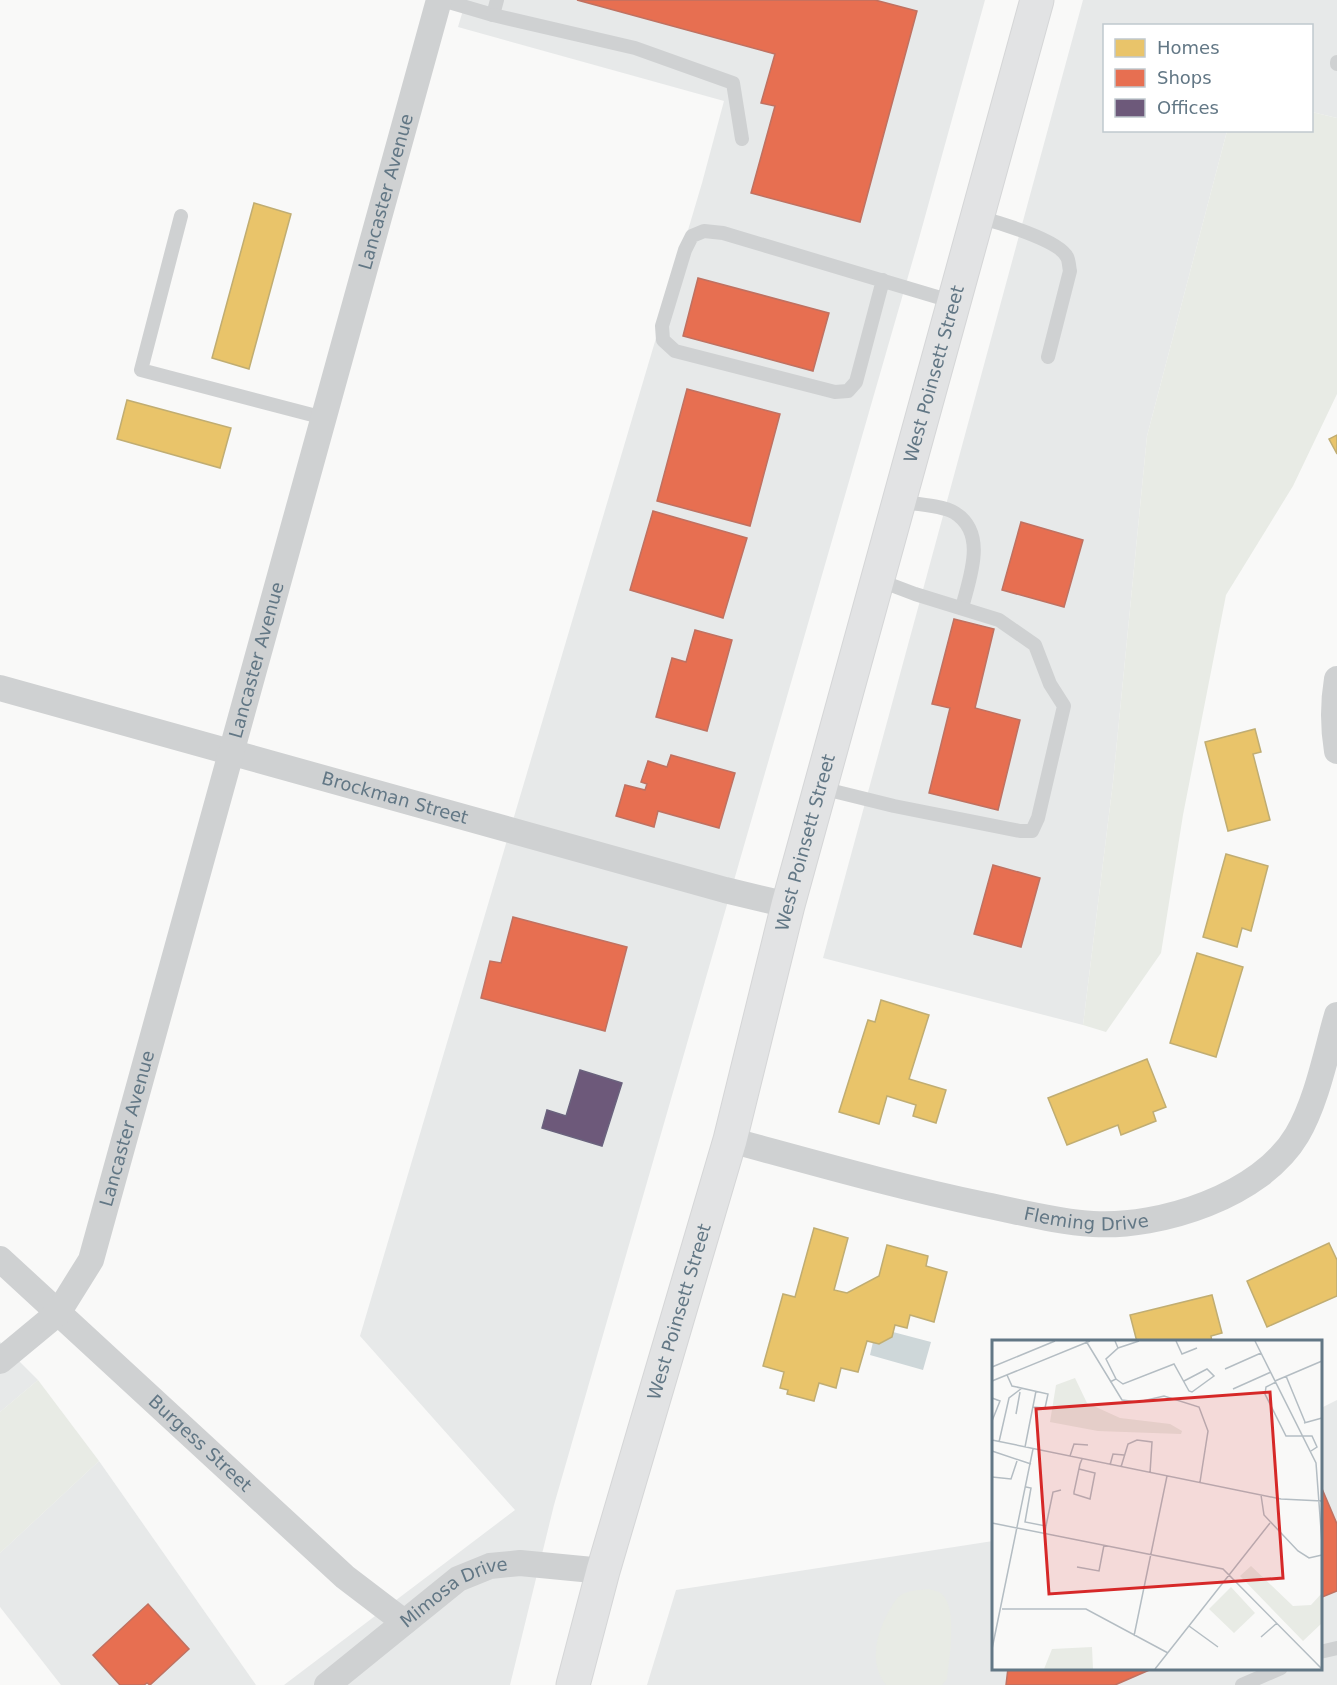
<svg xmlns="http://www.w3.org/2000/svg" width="1337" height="1685" font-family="'DejaVu Sans',sans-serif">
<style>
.built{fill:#e7e9e9}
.green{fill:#e8ebe5}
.water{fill:#ced7d9}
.homes{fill:#e9c46a;stroke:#c0ad72;stroke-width:1.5}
.shops{fill:#e76f51;stroke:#bf7161;stroke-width:1.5}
.offices{fill:#6d597a;stroke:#6a627d;stroke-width:1.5}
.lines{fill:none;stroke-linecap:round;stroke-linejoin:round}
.secondary-casing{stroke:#d5d6d7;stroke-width:35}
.service{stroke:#cfd1d2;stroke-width:14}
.minor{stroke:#cfd1d2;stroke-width:26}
.secondary{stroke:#e2e3e4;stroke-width:33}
.labels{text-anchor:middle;stroke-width:6;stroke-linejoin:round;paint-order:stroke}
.street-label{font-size:18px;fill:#627785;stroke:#fff}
.inset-road{fill:none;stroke:#b4bdc3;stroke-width:1.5}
.view{fill:#d62828;fill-opacity:0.15;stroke:#d62828;stroke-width:3}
.inset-edge{fill:none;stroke:#627785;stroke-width:3}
</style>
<rect width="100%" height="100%" fill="#f9f9f8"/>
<g class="built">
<polygon points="466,0 985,0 918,242 554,1505 510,1685 284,1685 515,1510 360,1336 702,183 724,101 458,27"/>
<polygon points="1083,0 1337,0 1337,118 1312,112 1312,26 1104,26 1104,130 1227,131 1147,436 1113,782 1083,1025 823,958"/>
<polygon points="0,1342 38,1380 0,1412"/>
<polygon points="1337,1400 1337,1685 647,1685 676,1590 993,1541 994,1668 1320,1668 1321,1408"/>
<polygon points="99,1461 256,1685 61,1685 0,1607 0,1553"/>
</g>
<g class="green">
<polygon points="1312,112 1337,118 1337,394 1293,486 1226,595 1183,815 1161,953 1106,1032 1083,1025 1113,782 1147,436 1227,131 1312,130"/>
<polygon points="38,1380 99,1461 0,1553 0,1412"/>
<path d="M929,1589c4,1 11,3 13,5 16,15 7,65 5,85l-5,6h-56c-18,-22 -9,-54 4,-76 2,-3 5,-9 8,-12 8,-7 21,-7 31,-8z"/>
</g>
<polygon class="water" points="893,1332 931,1342 923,1370 870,1355 873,1342 880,1344 892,1337"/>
<g class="homes">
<polygon points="254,203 291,214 249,369 212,358"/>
<polygon points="127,400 231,428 220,468 117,439"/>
<polygon points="1337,435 1337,454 1329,439"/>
<polygon points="1255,729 1261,752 1253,754 1270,820 1228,831 1205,742"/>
<polygon points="1226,854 1268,866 1251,931 1242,928 1237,947 1203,937"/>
<polygon points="1197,953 1243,967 1216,1057 1170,1043"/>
<polygon points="881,1000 929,1015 909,1079 946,1090 936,1123 913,1116 916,1105 887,1096 879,1124 839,1112 868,1020 875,1022"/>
<polygon points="1147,1059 1166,1107 1153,1112 1156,1121 1121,1135 1118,1125 1067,1145 1048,1098"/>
<polygon points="814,1228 848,1238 834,1290 847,1293 879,1276 887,1245 928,1256 926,1266 947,1272 934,1322 910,1315 907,1328 895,1325 892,1337 879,1344 867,1341 858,1372 841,1368 836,1388 819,1383 814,1401 787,1394 788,1390 780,1388 784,1372 763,1366 783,1294 795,1297"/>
<polygon points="1329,1243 1337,1260 1337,1296 1267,1327 1247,1281"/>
<polygon points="1212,1295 1222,1333 1211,1336 1212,1342 1137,1342 1130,1315"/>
</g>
<g class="shops">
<polygon points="577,0 875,0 917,11 860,222 751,193 775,106 761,103 775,54"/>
<polygon points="698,278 829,313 813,371 683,336"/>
<polygon points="687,389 780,414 750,526 657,501"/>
<polygon points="653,511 747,538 723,618 630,590"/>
<polygon points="1021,522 1083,540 1064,607 1002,590"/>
<polygon points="954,619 994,629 975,708 1020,720 998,810 929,793 950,708 932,704"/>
<polygon points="695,630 732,640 707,731 656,717 672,658 686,662"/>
<polygon points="671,755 735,773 719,828 658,811 654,827 616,816 625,785 645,790 647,784 641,782 648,761 667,767"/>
<polygon points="993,865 1040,878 1021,947 974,934"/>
<polygon points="513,917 627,947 605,1031 481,998 490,961 501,963"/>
<polygon points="1320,1484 1337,1524 1337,1591 1320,1598"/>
<polygon points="148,1604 189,1649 150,1685 147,1683 144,1685 120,1685 93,1655"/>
<polygon points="1008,1668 1154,1668 1115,1685 1006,1685"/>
</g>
<polygon class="offices" points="580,1070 622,1083 602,1146 542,1128 547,1110 566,1116"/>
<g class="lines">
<g class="secondary-casing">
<g id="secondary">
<path id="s6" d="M573,1685l30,-114 127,-431 58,-235 249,-905"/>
</g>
</g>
<g class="service">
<polyline points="442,0 493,15 497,0"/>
<polyline points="493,15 635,48 733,83 742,139"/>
<polyline points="1337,62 1337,64"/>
<polyline points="181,216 141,370 324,418"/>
<path d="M978,217c19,5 81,23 89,40 2,3 2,10 3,14l-22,86"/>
<polyline points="883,280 856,382 848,391 835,392 675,351 663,340 662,326 685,250 692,236 704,231 723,233 954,302"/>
<path d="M900,502c15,2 43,3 55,11 33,21 14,66 7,95"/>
<polyline points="821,788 894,806 1020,831 1032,831 1038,818 1064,706 1050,684 1035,645 999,620 915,594 878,580"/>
<polyline points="1320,1652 1337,1648"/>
<polyline points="1242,1685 1281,1668"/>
</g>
<g class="minor">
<path d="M1337,679c-4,24 -4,48 0,72"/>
<path id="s1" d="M0,688l725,202 63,15"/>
<path id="s2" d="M730,1140c85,23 169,47 255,65 36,7 72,17 108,19 67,4 168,-28 204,-89 20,-34 29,-82 40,-120"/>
<path id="s3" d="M0,1259l345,318 59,45"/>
<path id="s4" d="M0,1361l58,-48 33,-53 348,-1260"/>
<path id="s5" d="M327,1685l131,-106 32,-13 30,-3 83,8"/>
</g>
<use href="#secondary" class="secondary"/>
</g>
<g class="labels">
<g class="street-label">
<text dy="6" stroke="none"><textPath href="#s4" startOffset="1246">Lancaster Avenue</textPath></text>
<text dy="6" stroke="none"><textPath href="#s6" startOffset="1360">West Poinsett Street</textPath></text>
<text dy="6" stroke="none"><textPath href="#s4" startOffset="760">Lancaster Avenue</textPath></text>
<text dy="6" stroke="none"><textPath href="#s1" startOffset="410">Brockman Street</textPath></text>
<text dy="6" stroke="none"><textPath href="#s6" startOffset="874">West Poinsett Street</textPath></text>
<text dy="6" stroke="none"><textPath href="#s4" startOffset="274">Lancaster Avenue</textPath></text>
<text dy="6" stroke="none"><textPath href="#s2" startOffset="366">Fleming Drive</textPath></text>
<text dy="6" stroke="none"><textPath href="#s6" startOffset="388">West Poinsett Street</textPath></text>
<text dy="6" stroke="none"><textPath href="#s3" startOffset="272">Burgess Street</textPath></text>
<text dy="6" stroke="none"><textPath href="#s5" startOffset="159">Mimosa Drive</textPath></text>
</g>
</g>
<g transform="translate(992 1340)">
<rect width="330" height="330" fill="#f9f9f8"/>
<path d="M83,38l12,25 33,15 50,6 12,7 -1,3 -83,-3 -48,-9 6,-37zM259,226l42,40 18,-1 11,-12v30l-19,18 -63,-65zM239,247l24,26 -21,20 -25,-24zM100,307l1,22h-49l8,-20z" fill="#e8ebe5"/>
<path class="inset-road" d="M94,1l36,59 16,2 26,-6 35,11 9,24 -8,51M184,1l6,13 15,-6M263,1l61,122 6,80M126,8l21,-7M0,27l63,-26M233,29l36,-16M15,35l5,11 36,8 -3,14 -12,-1M294,36l19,46M124,39l7,5 51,-20 15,27 3,1 22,-16 -7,-7 -23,12M0,41l98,-40M283,41l47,-20M118,42l6,-3 -10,-20 12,-11 -3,-7M284,42l-10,5 -1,7 21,42h26l5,11 -6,4M241,49l38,-17M0,58l8,3 -8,20M24,74l4,-22M312,83l18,-5M0,100l289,59 41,2M7,102l10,-44 13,-10M33,107l11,-56M0,111l39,13M78,116l4,-12 14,1M118,125l3,-11 11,1M129,127l7,-23 9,-4 15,2 -2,31M87,129l16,4 -5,26 -16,-5v-2l6,-28 2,-5M0,137l19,2 6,-18M34,147l5,1 -6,34 21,4 -1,7M269,155l3,20 34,36 11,7 13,-3M0,183l231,46 99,100M54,186l7,-34 8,-2M85,227l22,4 5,-26M10,269h84l82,44M197,286l29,21M142,296l33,-160M269,297l16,-14M0,309l41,-200M163,329l115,-146"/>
<path class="view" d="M278,52l13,186 -234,16 -13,-185z"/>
<rect width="330" height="330" class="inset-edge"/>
</g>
<rect x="1103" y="24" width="210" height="108" fill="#ffffff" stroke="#c0c9ce" stroke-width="1.5"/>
<rect x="1115" y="39" width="30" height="18" fill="#e9c46a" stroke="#c0c9ce" stroke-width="1.5"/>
<text x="1157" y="54" font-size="18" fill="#627785">Homes</text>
<rect x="1115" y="69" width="30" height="18" fill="#e76f51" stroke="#c0c9ce" stroke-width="1.5"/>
<text x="1157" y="84" font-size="18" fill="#627785">Shops</text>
<rect x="1115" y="99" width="30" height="18" fill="#6d597a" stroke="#c0c9ce" stroke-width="1.5"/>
<text x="1157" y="114" font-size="18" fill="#627785">Offices</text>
</svg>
